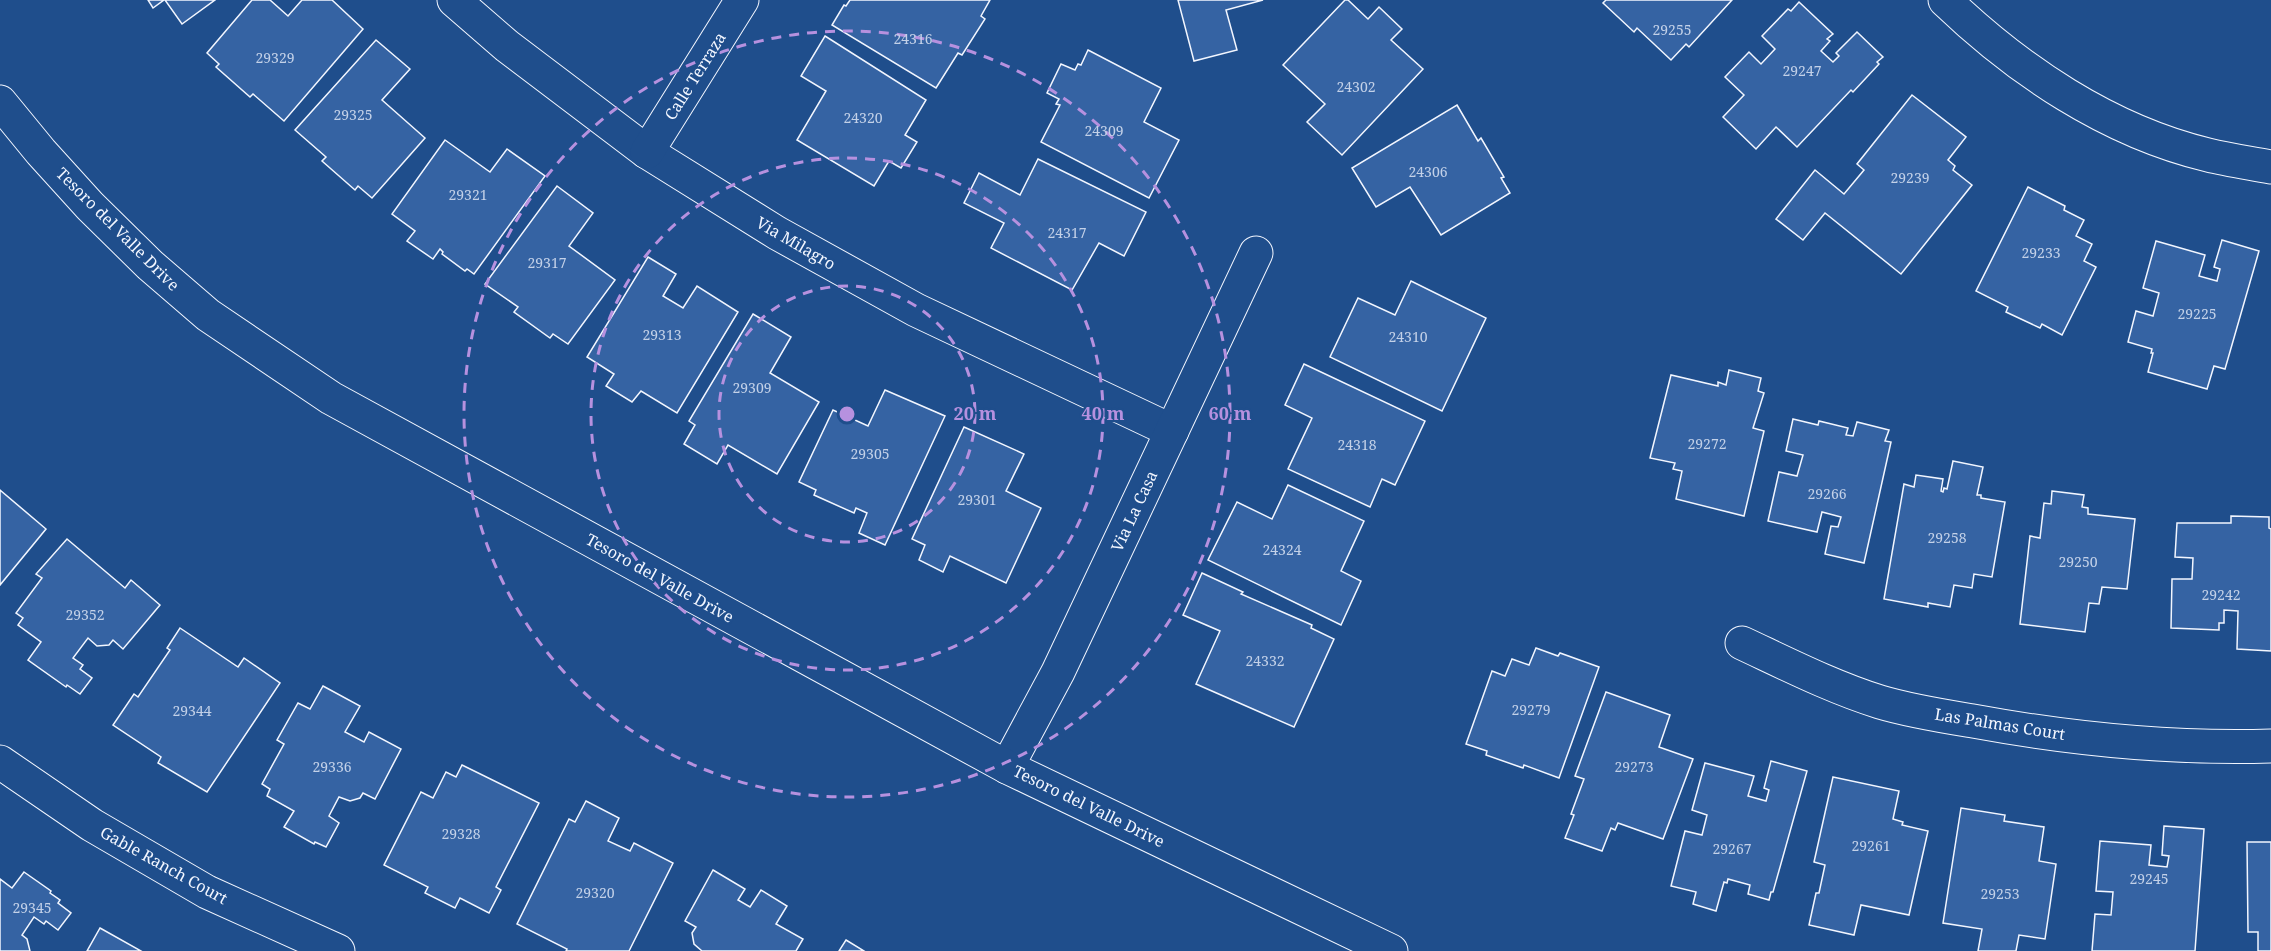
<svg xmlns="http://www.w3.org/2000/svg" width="2271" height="951" font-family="'Noto Serif',serif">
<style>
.building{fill:#3563a3;stroke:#f2f6ff;stroke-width:1.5}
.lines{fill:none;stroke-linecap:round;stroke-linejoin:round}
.street-casing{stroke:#f2f6ff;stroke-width:35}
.secondary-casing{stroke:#f2f6ff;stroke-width:35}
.street{stroke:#1f4e8c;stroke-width:33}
.secondary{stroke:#1f4e8c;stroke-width:33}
.ring{fill:none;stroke:#b691df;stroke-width:3;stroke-dasharray:10 8}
.labels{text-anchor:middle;stroke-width:4.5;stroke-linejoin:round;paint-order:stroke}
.number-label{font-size:14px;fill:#c3d1e8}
.street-label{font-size:16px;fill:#f2f6ff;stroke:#1f4e8c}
.centre{fill:#b691df;stroke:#1f4e8c;stroke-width:3}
.ring-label{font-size:18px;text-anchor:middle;font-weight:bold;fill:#b691df;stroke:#1f4e8c;stroke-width:4.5;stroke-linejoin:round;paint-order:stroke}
</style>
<rect width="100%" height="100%" fill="#1f4e8c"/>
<g class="building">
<polygon points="148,0 164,0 153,8"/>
<polygon points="165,0 215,0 182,24"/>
<polygon points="252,0 270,0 288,16 302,0 332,0 363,29 284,121 253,94 250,97 216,67 219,64 207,53"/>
<polygon points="850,0 990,0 981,16 985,19 962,55 958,53 936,88 832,25 844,5 846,6"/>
<polygon points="1178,0 1263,0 1226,10 1237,50 1194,61"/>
<polygon points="1345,0 1348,0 1368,19 1379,7 1402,29 1391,40 1423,69 1342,155 1307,122 1325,104 1283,65"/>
<polygon points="1606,0 1732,0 1689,47 1686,44 1671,60 1637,28 1634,32 1603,3"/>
<polygon points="1799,2 1833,34 1827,39 1830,41 1821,51 1833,62 1839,56 1836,53 1857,32 1883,57 1877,62 1879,64 1853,92 1851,90 1797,147 1776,127 1756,149 1723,117 1744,95 1725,77 1749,52 1761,64 1775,49 1762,36 1788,9 1791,11"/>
<polygon points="825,36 926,100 905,135 917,142 901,168 889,161 874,186 797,140 826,91 801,76"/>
<polygon points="376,40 410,69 382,100 425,138 372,198 358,186 355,190 322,161 326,157 295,130"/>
<polygon points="1088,50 1161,88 1144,122 1179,140 1149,198 1041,142 1060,105 1056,104 1059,99 1047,93 1061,64 1075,70 1078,64 1081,65"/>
<polygon points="1912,95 1966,137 1948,160 1955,166 1953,170 1972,185 1901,274 1825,213 1803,240 1776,219 1815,170 1844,194 1864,170 1857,164"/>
<polygon points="1457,105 1478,141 1481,138 1504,177 1501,178 1510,193 1441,235 1410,187 1376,207 1352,168"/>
<polygon points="445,140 490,172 507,149 545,176 474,274 467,269 465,271 442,254 443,252 440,249 433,259 407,241 415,231 392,214"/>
<polygon points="1038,159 1146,212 1124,256 1099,243 1072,290 991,248 1004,223 964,203 979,173 1020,195"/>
<polygon points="557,186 593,213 569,246 615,280 568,344 553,334 550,338 514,312 518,307 485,284"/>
<polygon points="2028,187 2065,206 2064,210 2084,220 2076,236 2092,244 2084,261 2096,267 2062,335 2042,324 2040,328 2006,312 2008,307 1976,291"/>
<polygon points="2222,240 2259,251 2225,369 2214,366 2207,389 2148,372 2153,353 2151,353 2152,349 2128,342 2136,311 2153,316 2159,293 2143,288 2156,241 2205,255 2199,276 2217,281 2220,269 2214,267"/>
<polygon points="648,257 676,274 663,296 683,308 697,286 738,312 677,413 641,391 632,402 606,386 614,374 587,357"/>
<polygon points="1411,281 1486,318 1442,411 1330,357 1358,298 1395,315"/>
<polygon points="753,314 791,337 770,373 819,402 777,474 728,445 717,464 684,444 695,425 689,421"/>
<polygon points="1304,364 1425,421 1395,485 1382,479 1370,507 1288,469 1312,418 1285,405"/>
<polygon points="1729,370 1761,378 1758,391 1764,393 1753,428 1764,431 1744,516 1676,499 1682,471 1673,469 1675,463 1650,458 1671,375 1718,386 1718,382 1726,385"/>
<polygon points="885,390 945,416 885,545 859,533 867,513 856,508 854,513 814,495 816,490 799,482 833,410 868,426"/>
<polygon points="1793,419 1818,425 1819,421 1848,428 1846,435 1853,436 1857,422 1889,430 1885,441 1891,442 1864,563 1825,554 1831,526 1838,527 1841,517 1822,512 1817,532 1768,521 1779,472 1797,476 1803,455 1786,451"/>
<polygon points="964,427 1024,454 1006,491 1041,508 1006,583 950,556 943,572 919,560 925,545 912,539"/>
<polygon points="1953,461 1983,467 1977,495 1981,495 1981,498 2005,502 1992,577 1974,574 1972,588 1954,585 1950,607 1928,603 1928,607 1884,599 1904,484 1914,487 1916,475 1943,479 1941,491 1943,492 1944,488 1947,489"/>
<polygon points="1288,485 1364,521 1341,571 1361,581 1341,625 1208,560 1237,502 1272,519"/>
<polygon points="0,490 46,529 0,585"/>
<polygon points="2052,491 2084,495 2082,507 2088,508 2088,514 2135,519 2127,589 2102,587 2099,604 2089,603 2085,632 2020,624 2030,536 2040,538 2044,503 2051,504"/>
<polygon points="2231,516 2269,517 2269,528 2271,529 2271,651 2237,649 2238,611 2224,610 2224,623 2219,623 2219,630 2171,628 2172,579 2192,579 2193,558 2175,557 2177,523 2231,523"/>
<polygon points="67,539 125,588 131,580 160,605 123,649 113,640 109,645 97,646 88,638 73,658 83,665 80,669 92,678 80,694 67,685 66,687 28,660 41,642 18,625 23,618 16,613 42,578 36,574"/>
<polygon points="1202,573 1243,592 1241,594 1312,625 1311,628 1334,639 1294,727 1196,684 1220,631 1183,615"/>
<polygon points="180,628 238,667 244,658 280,683 207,792 158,763 161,757 113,725 134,694 138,697 170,650 167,648"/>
<polygon points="1536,648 1558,656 1560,653 1599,667 1559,778 1524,765 1523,768 1486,755 1487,751 1466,744 1492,671 1505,676 1512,659 1529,665"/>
<polygon points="323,686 360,706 345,732 364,742 369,732 401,749 375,799 363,793 360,798 350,801 339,797 329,816 339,823 326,847 315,842 314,844 284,827 294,811 267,796 270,789 262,784 284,744 277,740 298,703 310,709"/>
<polygon points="1606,692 1670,715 1659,747 1693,759 1663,839 1618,823 1615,830 1611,828 1602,851 1565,838 1574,815 1571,814 1584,779 1575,776"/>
<polygon points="1771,761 1807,771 1773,892 1771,892 1769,900 1748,894 1750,885 1728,879 1727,883 1724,882 1716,911 1693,904 1696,892 1671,886 1685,831 1702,835 1707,815 1692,810 1705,763 1754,776 1748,796 1766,801 1769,790 1764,788"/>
<polygon points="462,765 539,803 496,887 501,890 489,913 460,898 455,908 425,893 428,887 384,865 421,792 433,798 446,772 456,777"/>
<polygon points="1833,777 1899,791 1893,819 1903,822 1902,825 1928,831 1909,915 1861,905 1854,935 1809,925 1816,893 1819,893 1825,865 1814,862"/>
<polygon points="586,801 619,818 608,841 630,851 634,843 673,863 629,951 566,951 567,949 517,924 569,819 575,822"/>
<polygon points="1961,808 2005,815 2004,821 2044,827 2039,861 2056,864 2045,939 2019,935 2016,951 1978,951 1982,929 1943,923"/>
<polygon points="2164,826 2204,829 2195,951 2092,951 2095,914 2111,915 2113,892 2096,891 2100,841 2151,845 2149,865 2167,867 2169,856 2162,855"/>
<polygon points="2247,842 2271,842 2271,951 2258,951 2258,932 2248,932"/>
<polygon points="713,870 745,889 738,900 750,907 761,890 787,906 776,924 803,939 796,951 702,951 694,944 692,933 696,927 685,921"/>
<polygon points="24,872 51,891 50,893 60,900 58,903 71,913 58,930 46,921 44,924 34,917 22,935 27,939 30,951 0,951 0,879 12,888"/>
<polygon points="100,928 141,951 87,951"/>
<polygon points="846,940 864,951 839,951"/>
</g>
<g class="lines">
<g class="street-casing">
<g id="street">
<polyline points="454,0 507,46 647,152 777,233 916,310 1172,431"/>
<path d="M1945,0c73,70 163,131 263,155 20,5 42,8 63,12"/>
<polyline points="647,152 742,0"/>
<path d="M1742,643c45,21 90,44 138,59 30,9 62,14 93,19 98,18 199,28 298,25"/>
<polyline points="0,762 92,825 207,892 338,951"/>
<polyline points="1007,767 1058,672 1256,253"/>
</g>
</g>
<g class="secondary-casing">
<polyline id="secondary" points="0,102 41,152 90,206 150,265 208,315 331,398 1007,767 1391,951"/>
</g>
<use href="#street" class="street"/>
<use href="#secondary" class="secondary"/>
</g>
<g class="ring">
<circle cx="847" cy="414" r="128"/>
<circle cx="847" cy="414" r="256"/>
<circle cx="847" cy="414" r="383"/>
</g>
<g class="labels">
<g class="number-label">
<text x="1672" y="35">29255</text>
<text x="913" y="44">24316</text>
<text x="275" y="63">29329</text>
<text x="1802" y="76">29247</text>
<text x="1356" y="92">24302</text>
<text x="353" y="120">29325</text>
<text x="863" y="123">24320</text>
<text x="1104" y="136">24309</text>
<text x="1428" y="177">24306</text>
<text x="1910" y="183">29239</text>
<text x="468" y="200">29321</text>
<text x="1067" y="238">24317</text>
<text x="2041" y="258">29233</text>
<text x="547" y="268">29317</text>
<text x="2197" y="319">29225</text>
<text x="662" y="340">29313</text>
<text x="1408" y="342">24310</text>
<text x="752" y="393">29309</text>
<text x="1707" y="449">29272</text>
<text x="1357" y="450">24318</text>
<text x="870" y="459">29305</text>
<text x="1827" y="499">29266</text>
<text x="977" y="505">29301</text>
<text x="1947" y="543">29258</text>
<text x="1282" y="555">24324</text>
<text x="2078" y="567">29250</text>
<text x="2221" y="600">29242</text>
<text x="85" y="620">29352</text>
<text x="1265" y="666">24332</text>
<text x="1531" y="715">29279</text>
<text x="192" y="716">29344</text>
<text x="332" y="772">29336</text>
<text x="1634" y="772">29273</text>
<text x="461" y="839">29328</text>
<text x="1871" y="851">29261</text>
<text x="1732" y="854">29267</text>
<text x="2149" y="884">29245</text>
<text x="595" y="898">29320</text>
<text x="2000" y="899">29253</text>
<text x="32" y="913">29345</text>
</g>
<g class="street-label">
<text transform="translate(695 76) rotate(-58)" y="6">Calle Terraza</text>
<text transform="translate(118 229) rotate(45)" y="6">Tesoro del Valle Drive</text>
<text transform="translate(796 243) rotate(30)" y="6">Via Milagro</text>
<text transform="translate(1134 511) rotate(-65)" y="6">Via La Casa</text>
<text transform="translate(660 578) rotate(29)" y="6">Tesoro del Valle Drive</text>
<text transform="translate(2000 724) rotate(9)" y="6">Las Palmas Court</text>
<text transform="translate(1089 806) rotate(26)" y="6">Tesoro del Valle Drive</text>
<text transform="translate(164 865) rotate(29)" y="6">Gable Ranch Court</text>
</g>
</g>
<circle cx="847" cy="414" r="9" class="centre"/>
<g class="ring-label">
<text x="975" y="420">20 m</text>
<text x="1103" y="420">40 m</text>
<text x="1230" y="420">60 m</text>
</g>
</svg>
